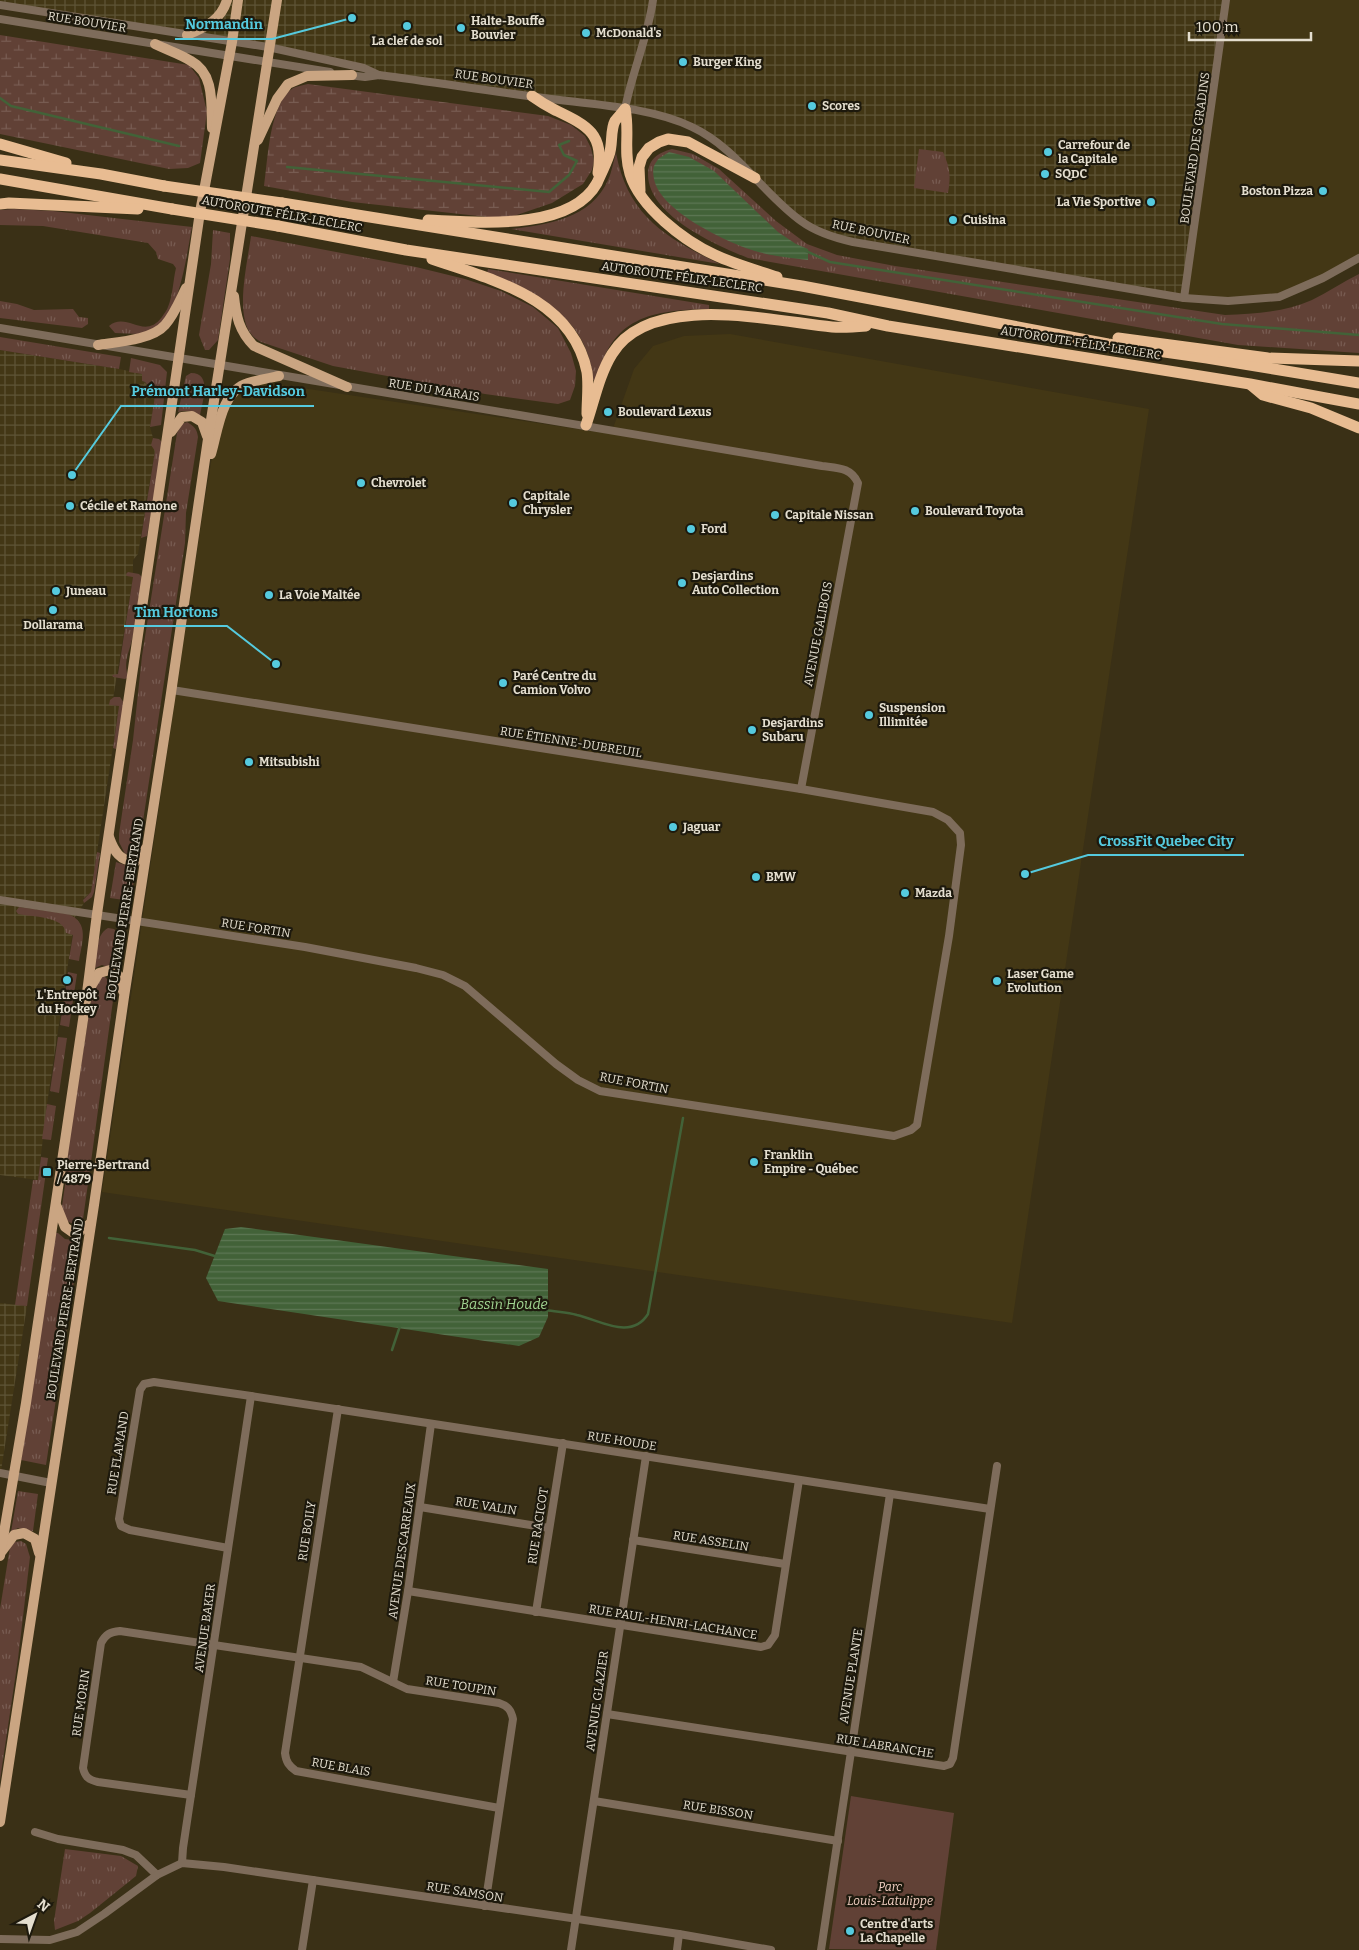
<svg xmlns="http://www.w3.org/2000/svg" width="1359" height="1950" font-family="Bitter,serif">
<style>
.built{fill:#433715}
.industrial{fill:url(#industrial-grid)}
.grass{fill:url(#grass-tufts)}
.wetland{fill:url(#wetland-marsh)}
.park{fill:#614136}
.water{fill:url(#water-rules)}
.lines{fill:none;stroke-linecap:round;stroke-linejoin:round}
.stream{stroke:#426238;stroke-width:2.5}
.minor{stroke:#7e6c5b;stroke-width:8}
.major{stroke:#caa582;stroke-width:10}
.highway{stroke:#e8bc92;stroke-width:11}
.highway-bridge{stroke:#e8bc92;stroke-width:11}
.poi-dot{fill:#55cade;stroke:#1d190d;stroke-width:2}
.labels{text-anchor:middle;stroke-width:4.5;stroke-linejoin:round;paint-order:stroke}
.poi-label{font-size:12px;font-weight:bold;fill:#e4decf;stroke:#1d190d;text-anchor:start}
.street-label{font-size:12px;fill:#e4decf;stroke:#1d190d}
.park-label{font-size:12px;font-style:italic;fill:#f3d1c4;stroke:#1d190d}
.water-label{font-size:14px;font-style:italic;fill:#a1d491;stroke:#1d190d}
.leader{fill:none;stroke:#55cade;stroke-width:2}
.callout-dot{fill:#55cade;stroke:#1d190d;stroke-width:2}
.callout-label{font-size:14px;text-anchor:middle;font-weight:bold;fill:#55cade;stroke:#1d190d;stroke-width:4.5;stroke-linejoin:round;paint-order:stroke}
</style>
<defs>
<pattern id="industrial-grid" width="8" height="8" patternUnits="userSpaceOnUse" patternTransform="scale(1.25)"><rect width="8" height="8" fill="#433715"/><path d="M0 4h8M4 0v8" fill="none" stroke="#5e5436"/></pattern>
<pattern id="grass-tufts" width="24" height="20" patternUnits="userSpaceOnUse" patternTransform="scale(1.25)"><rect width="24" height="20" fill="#614136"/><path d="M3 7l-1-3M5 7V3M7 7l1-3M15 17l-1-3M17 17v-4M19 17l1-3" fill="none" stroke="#785c52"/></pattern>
<pattern id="wetland-marsh" width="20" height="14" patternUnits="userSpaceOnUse" patternTransform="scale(1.25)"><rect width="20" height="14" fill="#614136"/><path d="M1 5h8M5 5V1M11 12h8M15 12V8" fill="none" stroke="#785c52"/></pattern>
<pattern id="water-rules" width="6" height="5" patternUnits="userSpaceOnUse" patternTransform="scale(1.25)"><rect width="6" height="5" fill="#426238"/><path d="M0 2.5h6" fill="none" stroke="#5d7854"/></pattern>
</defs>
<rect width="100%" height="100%" fill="#3a3016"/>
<g class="built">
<polygon points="653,0 1359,0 1359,258 1279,297 1184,298"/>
<polygon points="730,334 1149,409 1012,1323 102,1192 203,511 220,409 233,393 255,381 611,434 634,369 653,346 684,336"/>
</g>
<g class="industrial">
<polygon points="0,0 1227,0 1184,298 853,242 801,222 717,142 664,117 379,75 268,47 0,4"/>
<polygon points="0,350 119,369 143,374 142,381 156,390 150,427 153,438 152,445 155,450 138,554 133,560 133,577 112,705 119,706 91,892 83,899 84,903 75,917 47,1104 38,1180 0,1175"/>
<polygon points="0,1303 27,1306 0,1477"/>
</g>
<g class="grass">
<path d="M672,149l21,5 26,15 57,52 31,23 30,11 58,11 330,49c30,-1 60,-3 87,-15 16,-8 31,-18 47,-26v79l-121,-8 -490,-87c-32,-13 -99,-42 -100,-83 0,-16 10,-22 24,-26z"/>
<path d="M919,149l24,3c7,16 8,24 5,41l-34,-5z"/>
<path d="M616,153c12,63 50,85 104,111l-209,-35c36,-4 81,-11 97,-49 4,-8 5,-18 8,-27z"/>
<path d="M14,209l39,2 139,16c-5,25 -14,101 -43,106 -10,2 -23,0 -34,0l-6,-7c18,-15 35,15 53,-9 2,-3 5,-7 6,-10 5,-12 5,-27 8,-39l-3,-4 -15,-5 -2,-7 -8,-9 -105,-17 -43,-1v-15z"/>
<polygon points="213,230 230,233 230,259 218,340 209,350 205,350 199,335 211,264"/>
<path d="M251,236l165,31 49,12 36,12 32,16 25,21 13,25 5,18 -1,15 -5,14 -12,4 -73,-10 -152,-28 -72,-24c-3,-2 -7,-4 -9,-7 -18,-19 -4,-75 -1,-99z"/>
<path d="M488,269l221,36v4c-57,1 -99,8 -112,72l-4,-1c-1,-22 -12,-48 -29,-62 -22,-16 -54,-31 -77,-45z"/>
<polygon points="0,301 17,304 34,310 73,309 79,317 88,318 88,324 82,328 0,318"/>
<polygon points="0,337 121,357 119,369 0,350"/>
<polygon points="131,358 160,365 167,372 161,425 150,427 156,390 149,387 145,382 142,381 142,374 129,372"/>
<path d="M191,373c22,0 11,29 9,43 -8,-5 -13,-6 -22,-4l8,-36z"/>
<path d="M187,422c7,4 10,7 11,15l-12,76 -1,30 -45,298 -6,11 -9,2 -6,-12v-8l14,-94 9,-84 35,-223 5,-9z"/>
<polygon points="153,438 159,439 163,443 147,536 141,538 155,451 151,445"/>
<path d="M128,572l11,2 3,3c-3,20 -5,39 -9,58 -3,17 -10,24 -5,42l-3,2 -12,-2 -1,-2 6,-1 15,-97 -6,-1 -1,-2z"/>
<polygon points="114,697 120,697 124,703 116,749 113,748 119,706 109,705 110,700"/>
<polygon points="97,852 100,853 94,892 92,897 84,903 83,900 91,892"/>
<polygon points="116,862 128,866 136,864 131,901 110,898"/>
<path d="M19,907l49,7c22,9 14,28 11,47l-10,-2 4,-24 -7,-2c-2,-17 -34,-16 -48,-19l-2,-3z"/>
<path d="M108,928l6,1 5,5 -2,40 -8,-7 -7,-2 -7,3c2,-13 0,-33 13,-40z"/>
<polygon points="68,972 77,974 69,1027 60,1025"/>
<path d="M104,976l7,7 3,11c-11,75 -20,150 -31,225l-6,5 -6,-1 -6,-3 -4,-7 5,-35 -1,-13 28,-176 2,-8z"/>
<polygon points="58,1037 67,1038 59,1093 50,1091"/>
<polygon points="47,1104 56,1106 51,1140 42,1139"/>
<polygon points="41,1157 48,1158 27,1306 15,1305 33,1180 38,1180"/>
<polygon points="56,1233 58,1233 65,1239 80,1241 46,1465 21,1460"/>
<polygon points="18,1491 38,1494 33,1531 30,1532 18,1528 11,1532"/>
<polygon points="21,1541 26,1544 30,1557 18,1659 0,1780 0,1609 10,1547 15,1542"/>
<polygon points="65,1849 121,1856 138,1866 136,1876 90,1913 78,1921 55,1930 54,1921"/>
</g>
<g class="wetland">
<polygon points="0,35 189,65 199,78 207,112 200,163 188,168 169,169 0,134"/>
<path d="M308,84l240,32 23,9 14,11 6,12 3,13 -2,9 -9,14 -31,19 -47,16 -153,-17 -88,-16c4,-26 5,-82 29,-98 4,-2 11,-3 15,-4z"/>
</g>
<polygon class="park" points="851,1796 954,1813 936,1950 829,1949"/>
<g class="water">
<path d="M669,152l20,5 25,14 64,61 18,12 12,5v11c-18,-2 -36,-4 -53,-9 -29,-9 -95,-40 -101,-72 -1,-6 -2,-12 3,-18 2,-4 9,-6 12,-9z"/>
<polygon points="241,1227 548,1269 548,1317 539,1337 519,1346 218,1301 206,1278 225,1229"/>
</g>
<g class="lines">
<g class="stream">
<polyline points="0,98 11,106 179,146"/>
<polyline points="287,167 549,192 569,175 577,161 564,155 559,145 569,141"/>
<polyline points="806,251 830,262 1222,324 1359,335"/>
<polyline points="109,1238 195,1250 218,1257"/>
<path d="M546,1310c10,2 21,2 31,5 23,5 54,26 71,-1l35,-196"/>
<polyline points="392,1350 400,1326"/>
</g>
<g class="minor">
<polyline points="0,5 268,47 364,68 379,75"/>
<polyline points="0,19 330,72"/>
<path d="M348,75l17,2 14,-2c55,7 110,16 165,23 45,6 107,9 148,29 45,21 70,66 109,94 15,11 34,17 52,21l331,56 44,3 51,-4 44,-19 36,-20"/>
<path d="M625,109c7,-37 23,-72 28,-109"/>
<polyline points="1184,298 1226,0"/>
<path d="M0,328c273,48 548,91 822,138 15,2 29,1 36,17l-57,306"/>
<polyline points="0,900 305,947 416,968 443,975 465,986 556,1064 578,1080 600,1091 894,1136 911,1130 917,1125 949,936 961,845 960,833 948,820 933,812 801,789 172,690"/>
<path d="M338,1409l-53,344c1,9 4,13 11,18l203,37"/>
<polyline points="0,1473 51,1483"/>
<polyline points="420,1507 549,1528"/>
<polyline points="633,1540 785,1564"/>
<polyline points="228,1548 130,1530 121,1526 119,1519 140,1390 144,1384 154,1382 251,1396 990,1509"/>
<polyline points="408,1591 761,1647 768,1645 775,1635 799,1480"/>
<polyline points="536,1612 563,1443"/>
<polyline points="393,1682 408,1591 431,1424"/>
<polyline points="607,1714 944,1766 950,1764 953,1758 997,1466"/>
<path d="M191,1795l-93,-13c-9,-2 -13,-5 -15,-14l18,-125c5,-9 9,-11 19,-12l241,36 46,22 92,14c9,3 12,7 14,16l-28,187"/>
<polyline points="594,1801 838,1841"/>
<polyline points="35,1832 58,1839 123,1850 136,1855 157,1875"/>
<polyline points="182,1863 183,1848 251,1396"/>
<polyline points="0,1939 50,1940 77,1932 104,1914 157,1875 182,1863 224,1867 679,1934 771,1950"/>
<polyline points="302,1950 313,1880"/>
<polyline points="571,1950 646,1456"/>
<polyline points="677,1950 679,1934"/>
<polyline points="821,1950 890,1494"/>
</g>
<g class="major">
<path d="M187,35c19,-8 34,-15 40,-35"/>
<path d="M155,44c12,6 25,10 36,17 24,13 20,43 21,67"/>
<polyline points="258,140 277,99 288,84 307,76 352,75"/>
<path d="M234,296c2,20 5,35 20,50l93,41"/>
<path d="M98,345c19,-3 54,-5 67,-20 9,-10 15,-25 21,-37"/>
<polyline points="171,432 182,417 192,416 202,422 207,436"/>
<path d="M211,454c7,-23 10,-63 37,-71 10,-3 21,-5 31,-7"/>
<path d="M109,837c5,14 11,25 27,24l9,-12"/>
<polyline points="90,988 99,973 110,970 119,976 123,991"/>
<polyline points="57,1207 65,1227 72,1232 80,1231 91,1223"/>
<polyline points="2,1551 14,1535 24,1533 35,1539 39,1553"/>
<polyline points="0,1556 26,1403 87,993 97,914 200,212 232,42 238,0"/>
<polyline points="0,1822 94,1205 124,997 170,700 208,439 277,0"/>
</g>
<g class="highway">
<path d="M532,96c7,5 15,10 23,14 31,15 50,23 43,63"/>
<path d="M625,109c5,23 -2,42 5,65 10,33 54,67 85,81 19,9 41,15 62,22"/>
<polyline points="0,144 66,163"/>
<polyline points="0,160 101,174 164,186"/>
<polyline points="0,179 172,209"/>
<polyline points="640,191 639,167 642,157 649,148 659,142 668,139 688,142 755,178"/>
<polyline points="282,203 802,286 1108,344 1207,358 1359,383"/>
<polyline points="0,204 9,203 138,209"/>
<path d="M428,220c47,2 142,12 169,-37 4,-9 9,-19 12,-28 4,-10 1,-25 6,-34 3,-4 7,-8 10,-12"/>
<polyline points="278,226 406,250 828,313 888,326 1250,384 1359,404"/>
<path d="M432,259c61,21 140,39 155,113 2,13 0,28 0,42"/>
<polyline points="1118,338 1268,358 1359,361"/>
<polyline points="1251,385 1263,395 1311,408 1359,428"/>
<path d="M586,425c8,-23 13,-50 26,-71 38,-63 160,-33 220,-27 11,1 23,0 34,-1"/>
</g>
<g class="highway-bridge">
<polyline points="164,186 282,203"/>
<polyline points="172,209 278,226"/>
</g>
</g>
<g class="poi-dot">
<circle cx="407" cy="26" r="5"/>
<circle cx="461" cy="28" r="5"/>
<circle cx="586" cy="33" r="5"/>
<circle cx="683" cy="62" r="5"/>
<circle cx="812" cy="106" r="5"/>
<circle cx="1048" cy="152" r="5"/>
<circle cx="1045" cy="174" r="5"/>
<circle cx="1323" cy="191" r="5"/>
<circle cx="1151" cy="202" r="5"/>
<circle cx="953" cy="220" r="5"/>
<circle cx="608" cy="412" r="5"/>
<circle cx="361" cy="483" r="5"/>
<circle cx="513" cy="503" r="5"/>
<circle cx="70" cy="506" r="5"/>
<circle cx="915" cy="511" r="5"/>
<circle cx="775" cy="515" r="5"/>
<circle cx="691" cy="529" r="5"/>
<circle cx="682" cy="583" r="5"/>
<circle cx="56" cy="591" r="5"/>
<circle cx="269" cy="595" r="5"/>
<circle cx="53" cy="610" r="5"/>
<circle cx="503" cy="683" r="5"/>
<circle cx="869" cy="715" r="5"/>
<circle cx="752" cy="730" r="5"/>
<circle cx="249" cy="762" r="5"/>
<circle cx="673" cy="827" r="5"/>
<circle cx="756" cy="877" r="5"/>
<circle cx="905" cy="893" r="5"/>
<circle cx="67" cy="980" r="5"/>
<circle cx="997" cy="981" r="5"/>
<circle cx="754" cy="1162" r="5"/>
<rect x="42" y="1167" width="10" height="10" rx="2.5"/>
<circle cx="850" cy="1931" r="5"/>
</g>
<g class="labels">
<g class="poi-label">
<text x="471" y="25">Halte-Bouffe<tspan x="471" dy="14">Bouvier</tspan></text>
<text x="596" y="37">McDonald's</text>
<text x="407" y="45" text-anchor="middle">La clef de sol</text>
<text x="693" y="66">Burger King</text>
<text x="822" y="110">Scores</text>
<text x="1058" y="149">Carrefour de<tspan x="1058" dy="14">la Capitale</tspan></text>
<text x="1055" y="178">SQDC</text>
<text x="1313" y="195" text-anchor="end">Boston Pizza</text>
<text x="1141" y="206" text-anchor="end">La Vie Sportive</text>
<text x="963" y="224">Cuisina</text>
<text x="618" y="416">Boulevard Lexus</text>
<text x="371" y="487">Chevrolet</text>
<text x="523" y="500">Capitale<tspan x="523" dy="14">Chrysler</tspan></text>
<text x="80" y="510">Cécile et Ramone</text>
<text x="925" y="515">Boulevard Toyota</text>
<text x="785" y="519">Capitale Nissan</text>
<text x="701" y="533">Ford</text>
<text x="692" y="580">Desjardins<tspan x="692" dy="14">Auto Collection</tspan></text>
<text x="66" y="595">Juneau</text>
<text x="279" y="599">La Voie Maltée</text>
<text x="53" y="629" text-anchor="middle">Dollarama</text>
<text x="513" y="680">Paré Centre du<tspan x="513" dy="14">Camion Volvo</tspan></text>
<text x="879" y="712">Suspension<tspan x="879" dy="14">Illimitée</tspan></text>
<text x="762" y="727">Desjardins<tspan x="762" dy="14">Subaru</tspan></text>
<text x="259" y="766">Mitsubishi</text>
<text x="683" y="831">Jaguar</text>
<text x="766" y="881">BMW</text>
<text x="915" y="897">Mazda</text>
<text x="1007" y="978">Laser Game<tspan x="1007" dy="14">Evolution</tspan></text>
<text x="67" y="999" text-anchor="middle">L'Entrepôt<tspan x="67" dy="14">du Hockey</tspan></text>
<text x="764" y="1159">Franklin<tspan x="764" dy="14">Empire - Québec</tspan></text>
<text x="57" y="1169">Pierre-Bertrand<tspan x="57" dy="14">/ 4879</tspan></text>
<text x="860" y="1928">Centre d'arts<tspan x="860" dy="14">La Chapelle</tspan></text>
</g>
<g class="street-label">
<text transform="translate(87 22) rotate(9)" y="4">RUE BOUVIER</text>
<text transform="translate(494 79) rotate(8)" y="4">RUE BOUVIER</text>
<text transform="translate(1195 148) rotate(-82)" y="4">BOULEVARD DES GRADINS</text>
<text transform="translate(282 214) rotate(10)" y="4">AUTOROUTE FÉLIX-LECLERC</text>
<text transform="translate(871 232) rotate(12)" y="4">RUE BOUVIER</text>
<text transform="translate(682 277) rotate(8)" y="4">AUTOROUTE FÉLIX-LECLERC</text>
<text transform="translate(1081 343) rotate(9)" y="4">AUTOROUTE FÉLIX-LECLERC</text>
<text transform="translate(434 390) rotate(9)" y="4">RUE DU MARAIS</text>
<text transform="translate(818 634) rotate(-79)" y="4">AVENUE GALIBOIS</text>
<text transform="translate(571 742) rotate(9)" y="4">RUE ÉTIENNE-DUBREUIL</text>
<text transform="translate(125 909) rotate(-81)" y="4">BOULEVARD PIERRE-BERTRAND</text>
<text transform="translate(256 928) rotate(9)" y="4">RUE FORTIN</text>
<text transform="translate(634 1083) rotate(11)" y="4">RUE FORTIN</text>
<text transform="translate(65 1309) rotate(-81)" y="4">BOULEVARD PIERRE-BERTRAND</text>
<text transform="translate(622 1441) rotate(9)" y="4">RUE HOUDE</text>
<text transform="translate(118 1453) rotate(-81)" y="4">RUE FLAMAND</text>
<text transform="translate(486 1506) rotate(9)" y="4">RUE VALIN</text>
<text transform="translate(538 1526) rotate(-81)" y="4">RUE RACICOT</text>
<text transform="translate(307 1531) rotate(-81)" y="4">RUE BOILY</text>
<text transform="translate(711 1541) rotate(9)" y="4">RUE ASSELIN</text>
<text transform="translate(402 1551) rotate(-82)" y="4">AVENUE DESCARREAUX</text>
<text transform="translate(673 1622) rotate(9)" y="4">RUE PAUL-HENRI-LACHANCE</text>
<text transform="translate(205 1628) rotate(-82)" y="4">AVENUE BAKER</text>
<text transform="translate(851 1676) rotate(-81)" y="4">AVENUE PLANTE</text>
<text transform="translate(461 1686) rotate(9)" y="4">RUE TOUPIN</text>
<text transform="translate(597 1701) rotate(-82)" y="4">AVENUE GLAZIER</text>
<text transform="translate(81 1703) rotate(-82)" y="4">RUE MORIN</text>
<text transform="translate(885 1746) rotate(9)" y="4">RUE LABRANCHE</text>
<text transform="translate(341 1767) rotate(10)" y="4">RUE BLAIS</text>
<text transform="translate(718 1810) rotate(9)" y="4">RUE BISSON</text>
<text transform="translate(465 1892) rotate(9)" y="4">RUE SAMSON</text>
</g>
<g class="park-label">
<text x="890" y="1891">Parc<tspan x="890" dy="14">Louis-Latulippe</tspan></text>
</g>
<g class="water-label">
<text x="504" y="1309">Bassin Houde</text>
</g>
</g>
<path class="leader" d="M352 18L272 39H175M72 475L121 406H314M276 664L227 626H124M1025 874L1088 855H1244"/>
<g class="callout-dot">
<circle cx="352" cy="18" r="5"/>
<circle cx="72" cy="475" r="5"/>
<circle cx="276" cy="664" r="5"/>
<circle cx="1025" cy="874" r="5"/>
</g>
<g class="callout-label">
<text x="224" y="29">Normandin</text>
<text x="218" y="396">Prémont Harley-Davidson</text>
<text x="176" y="617">Tim Hortons</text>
<text x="1166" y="846">CrossFit Quebec City</text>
</g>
<g transform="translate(35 1915) rotate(41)" stroke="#1d190d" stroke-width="4" paint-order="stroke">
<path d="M0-4L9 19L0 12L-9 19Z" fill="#e4decf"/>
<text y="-8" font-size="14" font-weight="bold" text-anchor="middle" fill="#e4decf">N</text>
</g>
<path d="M1189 32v8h122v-8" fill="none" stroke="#e4decf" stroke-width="2.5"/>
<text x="1196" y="32" font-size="15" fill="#e4decf" stroke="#1d190d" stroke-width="4" paint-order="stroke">100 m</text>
</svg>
